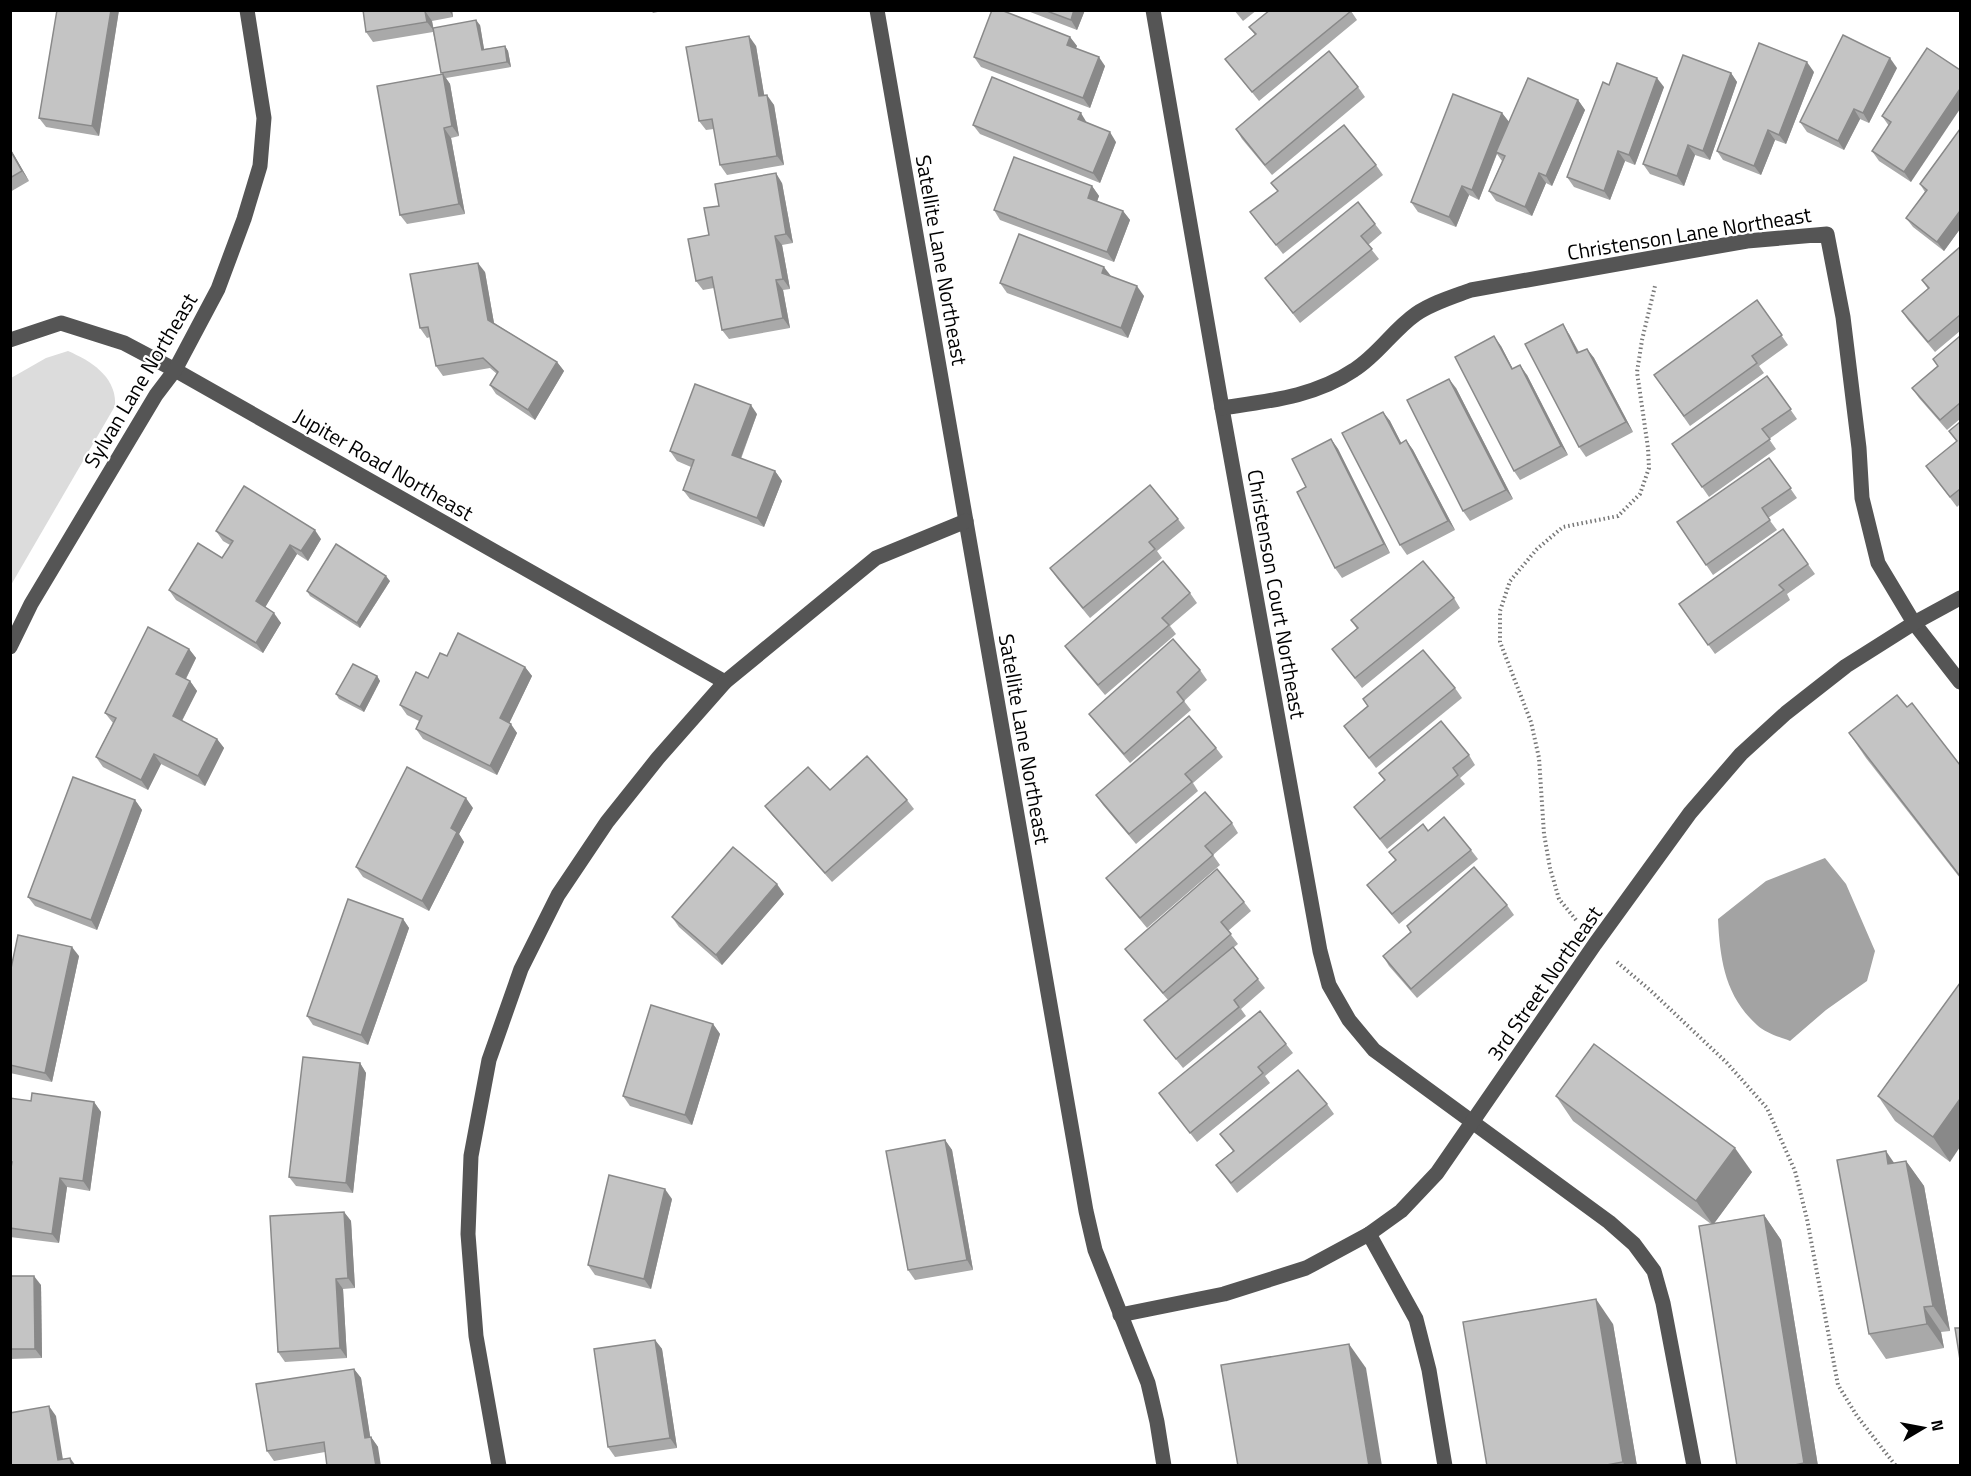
<svg xmlns="http://www.w3.org/2000/svg" width="1971" height="1476" viewBox="0 0 1971 1476" font-family="'Titillium Web',sans-serif">
	<rect width="100%" height="100%" fill="#fff"/>
	<path fill="#dcdcdc" d="M68,351C91,361 117,377 115,406L11,585V378L46,358Z"/>
	<path fill="#a3a3a3" d="M1825,858L1846,884L1875,951L1867,981L1826,1010L1790,1041C1780,1037 1765,1033 1757,1025C1725,996 1720,960 1718,919L1766,881Z"/>
	<g fill="none" stroke-linecap="round" stroke-linejoin="round">
		<g stroke="#777" stroke-width="4" stroke-dasharray="1.5 3" stroke-linecap="butt">
			<polyline points="1576,920 1559,899 1550,868 1544,834 1539,758 1531,722 1500,642 1500,611 1510,581 1537,549 1563,527 1618,516 1640,494 1649,468 1648,448 1637,372 1642,340 1655,286"/>
			<polyline points="1617,962 1651,991 1727,1063 1767,1108 1795,1171 1807,1219 1838,1385 1857,1416 1896,1466"/>
		</g>
		<g stroke="#555" stroke-width="15">
			<polyline points="877,10 1086,1211 1095,1250 1148,1383 1157,1422 1164,1466"/>
			<polyline points="1153,10 1222,408 1320,951 1329,985 1349,1020 1374,1050 1609,1222 1634,1244 1654,1271 1663,1303 1694,1466"/>
			<polyline points="10,340 61,323 124,343 175,370 725,682"/>
			<path d="M1222,408C1268,401 1314,397 1354,370C1378,355 1393,330 1416,314C1432,303 1452,297 1471,290L1747,241L1827,234L1843,317L1859,448L1862,498L1878,563L1914,623L1960,682"/>
			<polyline points="10,647 31,604 156,395 175,370 218,289 244,219 260,166 264,118 247,10"/>
			<polyline points="1369,1234 1416,1319 1429,1370 1445,1466"/>
			<polyline points="1120,1315 1224,1294 1306,1268 1369,1234 1401,1211 1437,1173 1595,944 1690,813 1741,754 1786,713 1846,666 1914,623 1960,598"/>
			<polyline points="499,1466 476,1336 468,1234 471,1156 489,1060 521,969 558,895 607,822 658,758 725,682 876,558 966,521"/>
		</g>
	</g>
	<g fill="#a9a9a9">
		<polygon points="57,10 119,10 99,136 46,127 39,118"/>
		<polygon points="363,10 452,10 453,17 432,21 433,28 480,25 484,49 505,46 508,51 511,67 446,78 450,84 459,136 451,138 465,214 407,224 400,215 442,74 433,32 373,42 366,32"/>
		<polygon points="651,10 667,10 653,13"/>
		<polygon points="1025,10 1085,10 1077,30"/>
		<polygon points="1234,10 1257,10 1243,21"/>
		<polygon points="1351,11 1357,20 1259,101 1225,59 1255,35 1249,27"/>
		<polygon points="1070,37 1077,46 1076,48 1105,66 1090,108 981,67 974,57"/>
		<polygon points="756,46 764,95 774,105 784,165 727,175 720,165 714,129 706,130 699,121"/>
		<polygon points="1927,48 1911,182 1879,161 1872,151 1889,126 1882,116"/>
		<polygon points="1897,68 1869,123 1860,119 1844,150 1807,132 1800,122"/>
		<polygon points="1814,72 1786,144 1775,140 1761,175 1723,160 1717,151"/>
		<polygon points="1731,73 1737,82 1710,160 1695,155 1684,186 1650,174 1643,164"/>
		<polygon points="1609,85 1664,87 1635,165 1625,161 1610,200 1574,187 1567,177"/>
		<polygon points="1358,87 1365,97 1272,175 1242,139 1236,129"/>
		<polygon points="1578,100 1585,110 1552,186 1546,183 1532,216 1496,201 1489,191 1502,161 1497,154 1479,200 1469,195 1456,227 1418,212 1411,202 1502,113 1509,122"/>
		<polygon points="973,125 1116,142 1100,183 980,134"/>
		<polygon points="1960,129 1960,229 1944,251 1913,227 1906,218 1925,192 1920,184"/>
		<polygon points="10,148 29,181 10,192"/>
		<polygon points="1376,165 1383,175 1283,254 1250,212"/>
		<polygon points="782,183 793,243 782,245 790,289 783,290 790,328 729,339 722,330 714,288 703,290 696,281 709,235 719,206"/>
		<polygon points="1092,186 1099,196 1097,201 1123,211 1130,220 1114,262 1000,220 994,210"/>
		<polygon points="1375,224 1382,233 1368,245 1379,259 1300,323 1265,278"/>
		<polygon points="1960,247 1960,331 1935,352 1908,320 1902,311 1928,289 1922,280"/>
		<polygon points="485,272 494,323 557,362 564,371 535,420 496,394 490,385 497,374 490,368 443,376 436,366 430,337 427,338 420,328"/>
		<polygon points="1111,276 1144,296 1128,338 1007,293 1000,283"/>
		<polygon points="1757,300 1788,345 1759,366 1764,373 1690,426 1654,375"/>
		<polygon points="1569,334 1579,352 1587,349 1594,358 1633,432 1586,457 1579,447"/>
		<polygon points="1960,336 1960,419 1947,430 1919,398 1912,388 1938,366 1933,359"/>
		<polygon points="1501,346 1513,369 1527,375 1568,455 1520,480 1514,471"/>
		<polygon points="1767,376 1797,419 1769,439 1776,449 1709,497 1672,444"/>
		<polygon points="1456,388 1513,499 1470,521 1463,511"/>
		<polygon points="1383,412 1390,421 1401,443 1406,440 1413,450 1455,530 1407,555 1400,545"/>
		<polygon points="757,414 741,459 775,471 782,481 764,527 690,499 683,490 691,467 677,461 670,451"/>
		<polygon points="1960,422 1960,504 1957,507 1926,466 1957,442 1949,431"/>
		<polygon points="1331,439 1338,449 1390,553 1342,578 1335,568 1306,487"/>
		<polygon points="1769,458 1797,498 1768,518 1777,530 1713,575 1677,522"/>
		<polygon points="1178,519 1185,528 1157,551 1162,558 1090,618 1057,578 1050,568"/>
		<polygon points="1783,529 1815,574 1787,594 1790,600 1715,654 1679,604"/>
		<polygon points="216,531 321,539 308,561 297,554 265,607 281,623 263,653 176,600 169,590 222,558 230,545 223,541"/>
		<polygon points="390,581 360,628 310,596 307,591"/>
		<polygon points="1190,593 1197,603 1170,626 1176,634 1105,695 1072,656 1065,646"/>
		<polygon points="1454,598 1460,608 1362,688 1332,649 1357,629 1351,620"/>
		<polygon points="189,649 196,658 186,679 190,681 197,691 182,721 217,739 224,748 205,786 161,764 148,790 103,767 96,757 113,723 105,713"/>
		<polygon points="447,656 525,667 532,676 509,723 517,733 497,775 423,739 416,729 419,721 407,715 400,705 428,678"/>
		<polygon points="1200,670 1207,680 1184,701 1191,710 1130,763 1096,723 1089,714"/>
		<polygon points="377,676 380,681 364,712 339,699 336,694"/>
		<polygon points="1455,688 1462,698 1376,768 1344,726"/>
		<polygon points="1907,707 1960,765 1960,878 1866,758 1849,733"/>
		<polygon points="1216,748 1223,757 1193,783 1198,791 1136,844 1103,805 1096,795"/>
		<polygon points="1469,755 1475,765 1460,778 1465,784 1387,849 1354,807 1385,781 1379,773"/>
		<polygon points="830,790 907,800 914,809 832,882 772,815 765,806"/>
		<polygon points="135,800 142,810 97,930 35,906 28,897"/>
		<polygon points="473,808 459,834 464,842 429,911 363,877 356,867"/>
		<polygon points="1232,823 1238,833 1213,855 1220,865 1147,928 1113,887 1106,878"/>
		<polygon points="1428,831 1471,850 1478,859 1399,924 1374,894 1367,885 1396,861 1389,852"/>
		<polygon points="784,894 722,965 679,927 672,917"/>
		<polygon points="1244,902 1251,911 1228,931 1238,944 1233,948 1265,988 1241,1009 1246,1016 1183,1068 1144,1020 1168,1000 1132,958 1125,949"/>
		<polygon points="1507,905 1514,915 1417,998 1389,966 1383,956"/>
		<polygon points="403,919 409,928 368,1045 313,1025 307,1016"/>
		<polygon points="79,956 52,1082 10,1073 10,973"/>
		<polygon points="1960,983 1950,1162 1895,1121 1878,1096"/>
		<polygon points="713,1024 720,1034 692,1125 630,1106 623,1096"/>
		<polygon points="1286,1044 1293,1053 1265,1076 1270,1083 1197,1142 1159,1093"/>
		<polygon points="360,1063 366,1073 353,1193 296,1186 289,1177"/>
		<polygon points="1556,1096 1752,1172 1714,1223 1764,1215 1781,1240 1818,1466 1737,1466 1711,1224 1573,1121"/>
		<polygon points="10,1098 31,1101 94,1102 101,1112 90,1191 67,1187 59,1243 10,1237"/>
		<polygon points="1327,1104 1334,1114 1237,1193 1216,1165 1233,1151 1220,1134"/>
		<polygon points="945,1140 952,1150 973,1270 915,1280 908,1270"/>
		<polygon points="1906,1161 1924,1186 1950,1331 1941,1332 1944,1348 1886,1359 1869,1334 1894,1163"/>
		<polygon points="672,1199 651,1289 595,1275 588,1265"/>
		<polygon points="344,1212 351,1221 355,1288 343,1289 347,1358 285,1362 278,1352"/>
		<polygon points="10,1276 41,1285 42,1358 10,1359"/>
		<polygon points="1613,1324 1637,1466 1487,1466"/>
		<polygon points="655,1340 662,1349 677,1448 615,1457 608,1447"/>
		<polygon points="354,1369 361,1378 370,1437 371,1437 378,1447 325,1452 274,1461 267,1451"/>
	</g>
	<g fill="#898989">
		<polygon points="111,10 119,10 99,136 92,126"/>
		<polygon points="449,10 452,10 453,17"/>
		<polygon points="1074,10 1085,10 1077,30 1071,20"/>
		<polygon points="425,11 432,21 434,31 427,22"/>
		<polygon points="476,20 480,25 485,55 482,50"/>
		<polygon points="749,36 756,46 766,106 759,96"/>
		<polygon points="1070,37 1077,46 1073,54 1067,45"/>
		<polygon points="505,46 508,51 511,67 507,62"/>
		<polygon points="1099,57 1105,66 1090,108 1083,98"/>
		<polygon points="1890,58 1897,68 1869,123 1863,113"/>
		<polygon points="1807,62 1814,72 1786,144 1779,135"/>
		<polygon points="1731,73 1737,82 1710,160 1703,151"/>
		<polygon points="443,74 450,84 459,136 452,126"/>
		<polygon points="1657,78 1664,87 1635,165 1629,155"/>
		<polygon points="1960,89 1960,109 1911,182 1904,172"/>
		<polygon points="767,95 774,105 784,165 777,156"/>
		<polygon points="1578,100 1585,110 1552,186 1546,176"/>
		<polygon points="1854,109 1860,119 1844,150 1838,141"/>
		<polygon points="1081,113 1087,123 1078,119"/>
		<polygon points="1502,113 1509,122 1479,200 1472,190"/>
		<polygon points="444,128 451,138 465,214 459,204"/>
		<polygon points="1768,130 1775,140 1761,175 1754,166"/>
		<polygon points="1110,132 1116,142 1100,183 1093,173"/>
		<polygon points="1688,145 1695,155 1684,186 1677,176"/>
		<polygon points="10,148 29,181 22,171 10,150"/>
		<polygon points="1618,151 1625,161 1610,200 1604,191"/>
		<polygon points="776,173 782,183 793,243 786,234"/>
		<polygon points="1539,173 1546,183 1532,216 1525,207"/>
		<polygon points="1092,186 1099,196 1095,207 1088,198"/>
		<polygon points="1462,186 1469,195 1456,227 1449,217"/>
		<polygon points="1123,211 1130,220 1114,262 1107,252"/>
		<polygon points="1960,211 1960,229 1944,251 1937,242"/>
		<polygon points="775,236 782,245 790,289 783,279"/>
		<polygon points="478,263 485,272 495,329 488,320"/>
		<polygon points="1104,267 1111,276 1102,273"/>
		<polygon points="776,280 783,290 790,328 783,318"/>
		<polygon points="1137,286 1144,296 1128,338 1121,328"/>
		<polygon points="1563,324 1569,334 1584,363 1577,353"/>
		<polygon points="1494,336 1501,346 1518,379 1512,369"/>
		<polygon points="1587,349 1594,358 1633,432 1626,422"/>
		<polygon points="557,362 564,371 535,420 528,410"/>
		<polygon points="1520,365 1527,375 1568,455 1561,446"/>
		<polygon points="1449,379 1456,388 1513,499 1506,490"/>
		<polygon points="751,405 757,414 738,465 732,455"/>
		<polygon points="1383,412 1390,421 1407,454 1400,444"/>
		<polygon points="1331,439 1338,449 1390,553 1384,544"/>
		<polygon points="1406,440 1413,450 1455,530 1448,521"/>
		<polygon points="775,471 782,481 764,527 757,518"/>
		<polygon points="315,530 321,539 308,561 301,551"/>
		<polygon points="290,545 297,554 263,611 256,601"/>
		<polygon points="386,576 390,581 360,628 357,623"/>
		<polygon points="274,613 281,623 263,653 256,643"/>
		<polygon points="189,649 196,658 183,684 176,674"/>
		<polygon points="525,667 532,676 507,728 500,718"/>
		<polygon points="377,676 380,681 364,712 360,707"/>
		<polygon points="190,681 197,691 179,726 173,716"/>
		<polygon points="511,724 517,733 497,775 490,766"/>
		<polygon points="217,739 224,748 205,786 198,776"/>
		<polygon points="154,754 161,764 148,790 141,780"/>
		<polygon points="466,798 473,808 459,834 464,842 429,911 422,901 451,828"/>
		<polygon points="135,800 142,810 97,930 91,920"/>
		<polygon points="777,884 784,894 722,965 716,955"/>
		<polygon points="403,919 409,928 368,1045 361,1035"/>
		<polygon points="72,947 79,956 52,1082 45,1073"/>
		<polygon points="713,1024 720,1034 692,1125 685,1115"/>
		<polygon points="360,1063 366,1073 353,1193 346,1183"/>
		<polygon points="1960,1099 1960,1147 1950,1162 1933,1137"/>
		<polygon points="94,1102 101,1112 90,1191 83,1181"/>
		<polygon points="945,1140 952,1150 973,1270 967,1260"/>
		<polygon points="1735,1148 1752,1172 1713,1225 1696,1201"/>
		<polygon points="1886,1151 1903,1176 1888,1164"/>
		<polygon points="1906,1161 1924,1186 1950,1331 1933,1306"/>
		<polygon points="60,1178 67,1187 59,1243 52,1234"/>
		<polygon points="665,1189 672,1199 651,1289 644,1279"/>
		<polygon points="344,1212 351,1221 355,1288 348,1278"/>
		<polygon points="1764,1215 1781,1240 1818,1466 1806,1466 1804,1463"/>
		<polygon points="34,1276 41,1285 42,1358 35,1349"/>
		<polygon points="336,1279 343,1289 347,1358 340,1348"/>
		<polygon points="1596,1299 1613,1324 1637,1466 1625,1466 1623,1462"/>
		<polygon points="1924,1307 1941,1332 1944,1348 1927,1324"/>
		<polygon points="655,1340 662,1349 677,1448 670,1438"/>
		<polygon points="1349,1344 1366,1368 1382,1466 1369,1466"/>
		<polygon points="354,1369 361,1378 372,1448 365,1438"/>
		<polygon points="49,1406 56,1416 64,1466 58,1460"/>
		<polygon points="371,1437 378,1447 381,1466 376,1466"/>
		<polygon points="70,1458 76,1466 72,1466"/>
	</g>
	<g fill="#c4c4c4" stroke="#898989" stroke-width="1.5">
		<polygon points="57,10 111,10 92,126 39,118"/>
		<polygon points="363,10 430,10 425,11 427,22 366,32"/>
		<polygon points="992,10 1001,10 1070,37 1067,45 1099,57 1083,98 974,57"/>
		<polygon points="1044,10 1074,10 1071,20"/>
		<polygon points="1270,10 1351,11 1252,92 1225,59 1256,34 1249,27"/>
		<polygon points="476,20 482,50 505,46 507,62 441,73 433,28"/>
		<polygon points="1843,35 1890,58 1863,113 1854,109 1838,141 1800,122"/>
		<polygon points="749,36 759,96 767,95 777,156 720,165 712,119 699,121 686,47"/>
		<polygon points="1759,43 1807,62 1779,135 1768,130 1754,166 1717,151"/>
		<polygon points="1927,48 1960,70 1960,89 1904,172 1872,151 1891,122 1882,116"/>
		<polygon points="1329,51 1358,87 1265,165 1236,129"/>
		<polygon points="1683,55 1731,73 1703,151 1688,145 1677,176 1643,164"/>
		<polygon points="1617,63 1657,78 1629,155 1618,151 1604,191 1567,177 1603,82 1609,85"/>
		<polygon points="443,74 452,126 444,128 459,204 400,215 377,86"/>
		<polygon points="992,77 1081,113 1078,119 1110,132 1093,173 973,125"/>
		<polygon points="1528,78 1578,100 1546,176 1539,173 1525,207 1489,191 1505,156 1496,152"/>
		<polygon points="1453,94 1502,113 1472,190 1462,186 1449,217 1411,202"/>
		<polygon points="1344,125 1376,165 1276,245 1250,212 1278,191 1271,183"/>
		<polygon points="1960,129 1960,211 1937,242 1906,218 1927,190 1920,184"/>
		<polygon points="10,150 22,171 10,178"/>
		<polygon points="1014,157 1092,186 1088,198 1123,211 1107,252 994,210"/>
		<polygon points="776,173 786,234 775,236 783,279 776,280 783,318 722,330 712,277 696,281 688,239 709,235 704,208 719,206 715,184"/>
		<polygon points="1358,202 1375,224 1361,236 1372,249 1293,313 1265,278"/>
		<polygon points="1019,234 1104,267 1102,273 1137,286 1121,328 1000,283"/>
		<polygon points="1960,247 1960,315 1928,342 1902,311 1929,288 1922,280"/>
		<polygon points="478,263 488,320 557,362 528,410 490,385 498,372 483,358 436,366 428,327 420,328 410,274"/>
		<polygon points="1757,300 1782,335 1752,356 1757,363 1684,416 1654,375"/>
		<polygon points="1563,324 1577,353 1587,349 1626,422 1579,447 1525,344"/>
		<polygon points="1494,336 1512,369 1520,365 1561,446 1514,471 1455,357"/>
		<polygon points="1960,336 1960,403 1940,420 1912,388 1938,366 1933,359"/>
		<polygon points="1767,376 1791,409 1762,429 1770,439 1702,487 1672,444"/>
		<polygon points="1449,379 1506,490 1463,511 1407,400"/>
		<polygon points="695,384 751,405 732,455 775,471 757,518 683,490 694,460 670,451"/>
		<polygon points="1383,412 1400,444 1406,440 1448,521 1400,545 1342,433"/>
		<polygon points="1960,422 1960,489 1950,497 1926,466 1957,441 1949,431"/>
		<polygon points="1331,439 1384,544 1335,568 1297,492 1306,487 1292,459"/>
		<polygon points="1769,458 1791,488 1762,508 1770,520 1706,565 1677,522"/>
		<polygon points="1150,485 1178,519 1149,542 1155,549 1083,608 1050,568"/>
		<polygon points="244,486 315,530 301,551 290,545 256,601 274,613 256,643 169,590 198,543 222,558 233,541 216,531"/>
		<polygon points="1783,529 1808,564 1779,585 1784,590 1708,645 1679,604"/>
		<polygon points="336,544 386,576 357,623 307,591"/>
		<polygon points="1163,561 1190,593 1162,618 1169,625 1098,685 1065,646"/>
		<polygon points="1423,561 1454,598 1355,678 1332,649 1358,628 1351,620"/>
		<polygon points="148,627 189,649 176,674 190,681 173,716 217,739 198,776 154,754 141,780 96,757 116,718 105,713"/>
		<polygon points="458,633 525,667 500,718 511,724 490,766 416,729 422,716 400,705 416,672 428,678 440,653 447,656"/>
		<polygon points="1173,639 1200,670 1177,692 1184,701 1124,754 1089,714"/>
		<polygon points="1423,650 1455,688 1369,758 1344,726 1368,706 1363,699"/>
		<polygon points="353,664 377,676 360,707 336,694"/>
		<polygon points="1897,695 1907,707 1912,703 1960,765 1960,876 1849,733"/>
		<polygon points="1189,716 1216,748 1185,774 1192,782 1129,834 1096,795"/>
		<polygon points="1441,721 1469,755 1453,768 1458,775 1380,839 1354,807 1385,780 1379,773"/>
		<polygon points="867,756 907,800 825,873 765,806 808,767 830,790"/>
		<polygon points="407,767 466,798 451,828 457,832 422,901 356,867"/>
		<polygon points="73,777 135,800 91,920 28,897"/>
		<polygon points="1205,792 1232,823 1205,846 1213,855 1140,918 1106,878"/>
		<polygon points="1444,817 1471,850 1392,914 1367,885 1396,860 1389,852 1423,824 1428,831"/>
		<polygon points="733,847 777,884 716,955 672,917"/>
		<polygon points="1474,867 1507,905 1411,989 1383,956 1411,932 1407,926"/>
		<polygon points="1217,869 1244,902 1221,922 1231,934 1163,993 1125,949"/>
		<polygon points="348,899 403,919 361,1035 307,1016"/>
		<polygon points="18,935 72,947 45,1073 10,1065 10,973"/>
		<polygon points="1233,947 1258,979 1234,1000 1239,1007 1176,1059 1144,1020"/>
		<polygon points="1960,983 1960,1099 1933,1137 1878,1096"/>
		<polygon points="651,1005 713,1024 685,1115 623,1096"/>
		<polygon points="1260,1011 1286,1044 1258,1067 1263,1073 1190,1133 1159,1093"/>
		<polygon points="1594,1044 1735,1148 1696,1201 1556,1096"/>
		<polygon points="303,1057 360,1063 346,1183 289,1177"/>
		<polygon points="1298,1070 1327,1104 1231,1183 1216,1165 1234,1151 1220,1134"/>
		<polygon points="32,1093 94,1102 83,1181 60,1178 52,1234 10,1228 10,1173 12,1162 10,1162 10,1098 31,1101"/>
		<polygon points="945,1140 967,1260 908,1270 886,1151"/>
		<polygon points="1886,1151 1888,1164 1906,1161 1933,1306 1924,1307 1927,1324 1869,1334 1837,1160"/>
		<polygon points="609,1175 665,1189 644,1279 588,1265"/>
		<polygon points="344,1212 348,1278 336,1279 340,1348 278,1352 270,1216"/>
		<polygon points="1764,1215 1804,1463 1790,1466 1737,1466 1699,1226"/>
		<polygon points="10,1276 34,1276 35,1349 10,1349"/>
		<polygon points="1596,1299 1623,1462 1601,1466 1487,1466 1463,1322"/>
		<polygon points="1955,1328 1960,1328 1960,1360"/>
		<polygon points="655,1340 670,1438 608,1447 594,1349"/>
		<polygon points="1349,1344 1369,1466 1238,1466 1221,1365"/>
		<polygon points="354,1369 365,1438 371,1437 376,1466 327,1466 324,1442 267,1451 256,1384"/>
		<polygon points="49,1406 58,1460 70,1458 72,1466 10,1466 10,1413"/>
	</g>
	<g text-anchor="middle" dominant-baseline="central" stroke-width="4.5" stroke-linejoin="round" paint-order="stroke">
		<g font-size="21" fill="#000" stroke="#fff">
			<text transform="translate(1689 233) rotate(-9)">Christenson Lane Northeast</text>
			<text transform="translate(942 260) rotate(80)">Satellite Lane Northeast</text>
			<text transform="translate(140 380) rotate(-59)">Sylvan Lane Northeast</text>
			<text transform="translate(384 464) rotate(30)">Jupiter Road Northeast</text>
			<text transform="translate(1277 594) rotate(80)">Christenson Court Northeast</text>
			<text transform="translate(1025 739) rotate(80)">Satellite Lane Northeast</text>
			<text transform="translate(1544 983) rotate(-55)">3rd Street Northeast</text>
		</g>
	</g>
	<rect width="1971" height="1476" fill="none" stroke="#000000" stroke-width="24"/>
	<g transform="translate(1923 1428) rotate(80)" stroke="#ffffff" stroke-width="4.5" paint-order="stroke">
	<path d="M0-4.5L10 22L0 15L-10 22Z" fill="#000000"/>
	<text y="-9" font-size="16" font-weight="bold" text-anchor="middle" fill="#000000">N</text>
	</g>
</svg>
